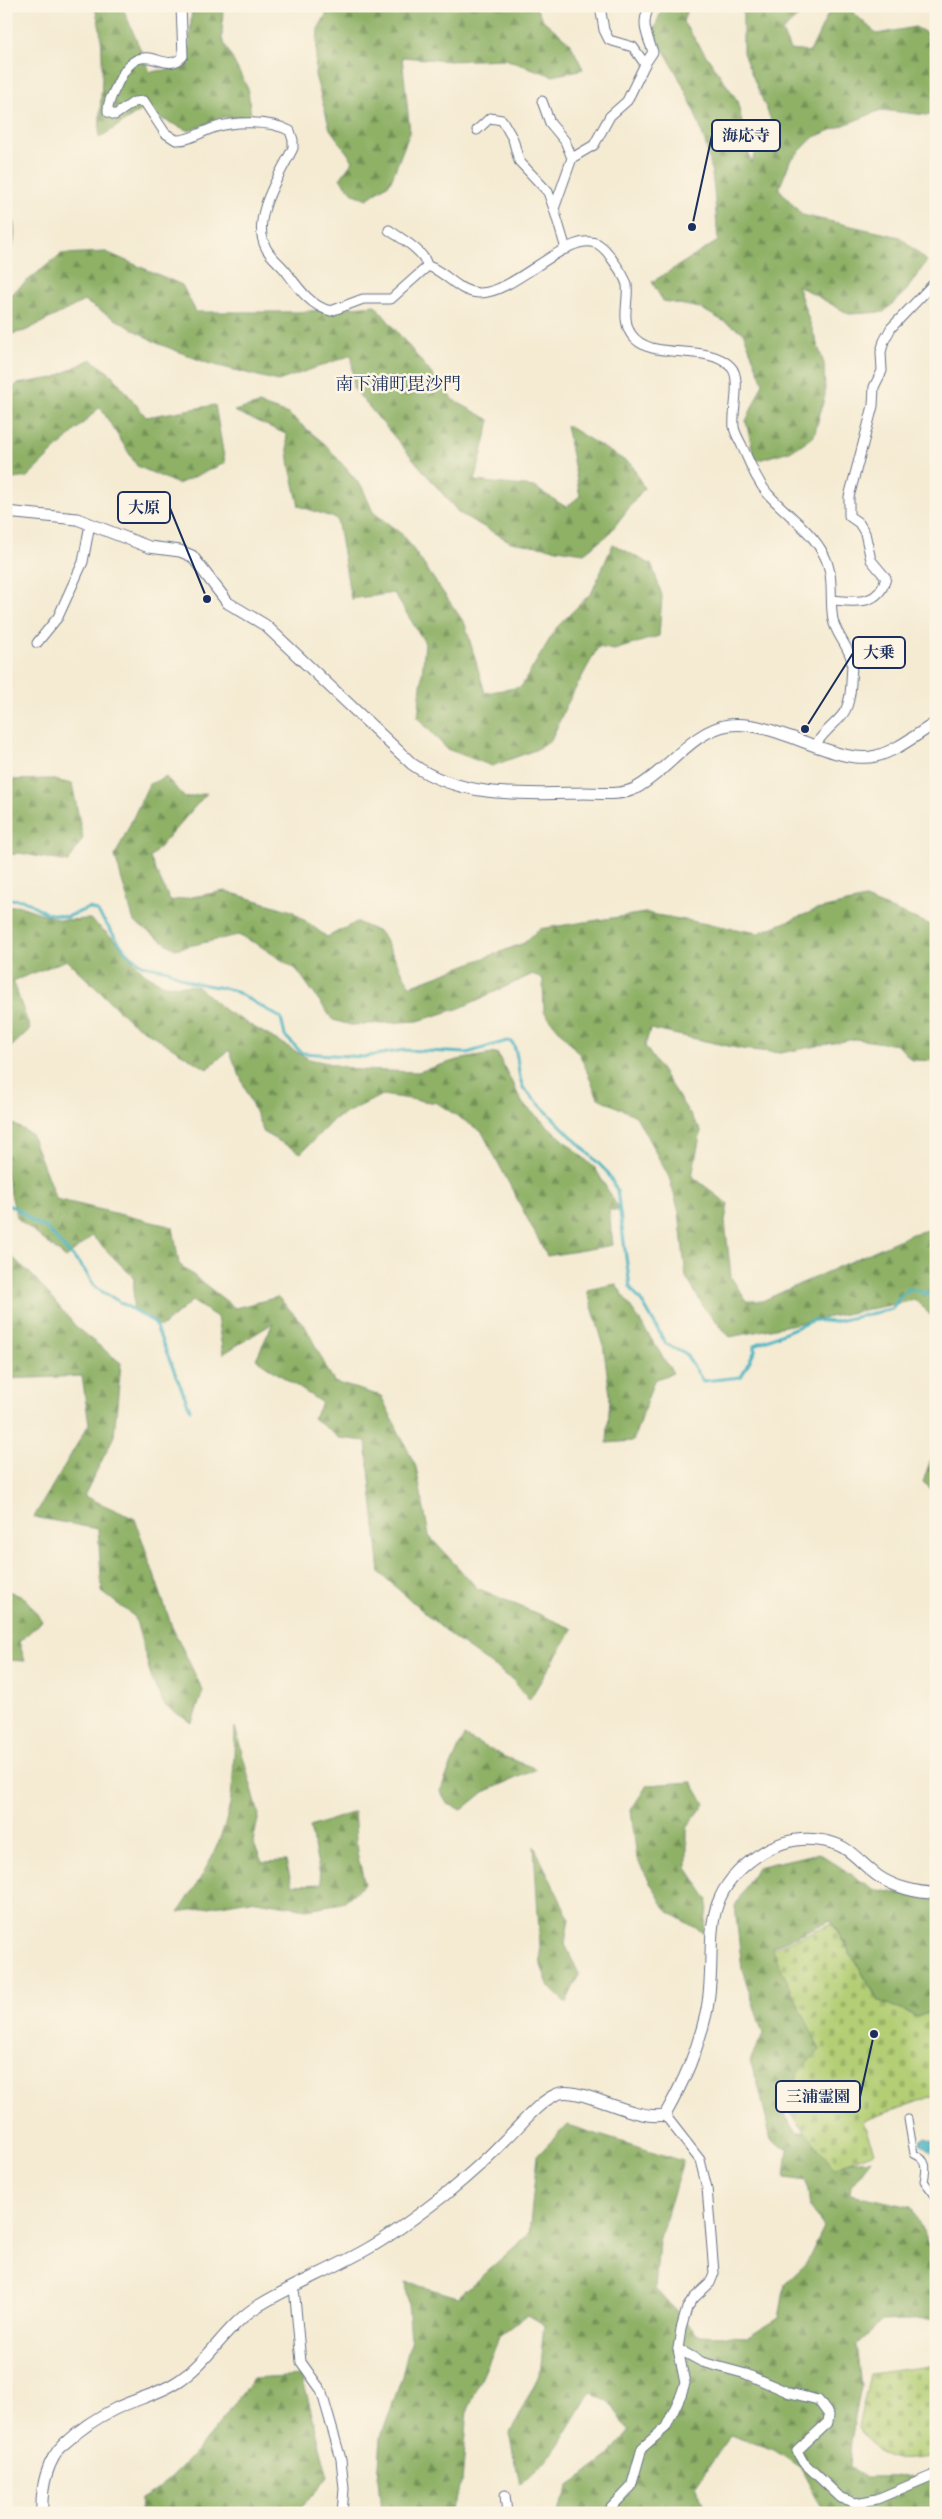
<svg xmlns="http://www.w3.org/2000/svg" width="942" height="2519" viewBox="0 0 942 2519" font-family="'IM FELL French Canon','Noto Serif JP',serif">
	<defs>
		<pattern id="forest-firs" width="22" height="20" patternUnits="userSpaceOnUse" patternTransform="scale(1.25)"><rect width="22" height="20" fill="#8eb166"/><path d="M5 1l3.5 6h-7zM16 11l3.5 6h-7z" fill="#739057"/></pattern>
		<pattern id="cemetery-stones" width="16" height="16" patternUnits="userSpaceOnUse" patternTransform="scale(1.25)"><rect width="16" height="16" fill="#b3ce74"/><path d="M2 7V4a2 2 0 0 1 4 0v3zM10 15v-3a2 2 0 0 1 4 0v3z" fill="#99b167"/></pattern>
		<pattern id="water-ripples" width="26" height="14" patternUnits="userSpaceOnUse" patternTransform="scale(1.25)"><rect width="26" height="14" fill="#47b4c3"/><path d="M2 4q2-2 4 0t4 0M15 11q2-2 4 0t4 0" fill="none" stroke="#3a93a2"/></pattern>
	</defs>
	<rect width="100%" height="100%" fill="#fcf5e5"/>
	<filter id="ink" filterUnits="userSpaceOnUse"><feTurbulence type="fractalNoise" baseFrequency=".02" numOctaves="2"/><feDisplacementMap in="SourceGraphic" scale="10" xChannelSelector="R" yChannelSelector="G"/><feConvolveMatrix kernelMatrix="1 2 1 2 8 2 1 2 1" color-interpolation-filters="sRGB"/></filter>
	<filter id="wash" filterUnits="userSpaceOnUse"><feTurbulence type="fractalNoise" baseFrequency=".0096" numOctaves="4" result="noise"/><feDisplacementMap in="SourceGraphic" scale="20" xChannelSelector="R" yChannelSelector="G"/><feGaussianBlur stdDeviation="1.12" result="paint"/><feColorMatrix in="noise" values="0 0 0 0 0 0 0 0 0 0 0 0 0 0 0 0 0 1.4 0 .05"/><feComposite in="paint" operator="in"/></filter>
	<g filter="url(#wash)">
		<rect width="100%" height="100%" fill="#f5ebd3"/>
		<g fill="url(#forest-firs)" stroke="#547062">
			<path d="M94,6H122L150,72L188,67L192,6H223L222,39L248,89L251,118L223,117L189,131L142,110L99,138C100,99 108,43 94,6Z"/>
			<polygon points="331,6 535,6 543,20 570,43 583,69 553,76 505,59 449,61 402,57 410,132 390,183 367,199 354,194 340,179 353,161 330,129 315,75 318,29"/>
			<path d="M663,6H688L683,22L737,100L751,163L771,120L743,53V6H800V15L782,31L790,50L810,52L828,14L847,7L877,34L915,27L936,38V116L881,110L814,137L790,161L779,189L802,215L900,237L927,261L906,291L884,312L849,314L797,285L824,364L825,395L814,436L793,450L755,461L746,421L763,383L743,332L700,308L663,301L652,282L718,241C716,217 715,191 711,168C702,120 679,73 653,33Z"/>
			<path d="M6,208C19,225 16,244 6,261Z"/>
			<polygon points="106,252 182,285 196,312 298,312 375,305 453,400 490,420 475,481 534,487 566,507 580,496 566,425 632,465 644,488 608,535 584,553 511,542 459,513 353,388 352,355 278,381 207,363 157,343 84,301 25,331 6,335 6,298 61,254"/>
			<polygon points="91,359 113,376 146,417 215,405 225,463 178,484 137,466 100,407 27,477 6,480 6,396 17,384 54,378"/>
			<polygon points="259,404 288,414 325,444 362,487 373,512 404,536 465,624 485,693 521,687 557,627 592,592 613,544 652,565 662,596 659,636 614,650 598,647 565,708 551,741 535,750 492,766 447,749 418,718 425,643 394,593 351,599 337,519 299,506 290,467 286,434 234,411"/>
			<polygon points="166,777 185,798 207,793 150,858 170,901 225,891 292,911 327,937 357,922 381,933 410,986 524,943 539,929 645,913 758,933 816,910 865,899 934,926 936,1061 911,1060 898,1045 855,1039 780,1053 742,1049 650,1029 645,1046 701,1131 692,1176 728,1204 725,1221 731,1277 746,1301 762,1301 912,1234 936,1228 936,1321 915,1300 730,1337 705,1309 686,1277 679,1212 669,1177 636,1116 598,1098 580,1055 544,1012 543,980 533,974 460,1008 418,1021 351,1025 333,1020 297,970 257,944 238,935 175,949 134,922 115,856 149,784"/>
			<polygon points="50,779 72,784 83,838 68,862 19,853 6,856 8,780"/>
			<polygon points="17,905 61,920 90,919 114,939 144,973 164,985 197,986 226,1011 309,1059 359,1070 418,1072 457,1060 497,1053 523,1104 595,1168 620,1211 609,1210 613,1245 547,1256 482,1132 437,1103 382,1095 334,1119 301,1153 264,1133 229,1050 207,1069 131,1022 67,960 13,981 30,1029 10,1048 6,1048 6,908"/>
			<polygon points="6,1120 31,1134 56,1199 173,1227 179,1264 235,1308 278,1297 305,1326 334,1382 381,1396 416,1467 429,1536 477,1588 573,1629 529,1700 513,1680 451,1636 380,1573 366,1441 339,1438 313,1418 322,1403 256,1359 273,1323 223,1354 217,1317 192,1301 161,1327 133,1309 134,1278 92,1236 66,1258 17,1218 6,1174"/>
			<polygon points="11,1256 33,1276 78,1329 121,1363 114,1436 84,1496 135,1519 172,1627 203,1691 192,1723 165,1706 152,1680 135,1617 102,1592 98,1529 34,1517 89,1424 82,1376 6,1379 6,1257"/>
			<polygon points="616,1284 673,1373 654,1380 633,1441 607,1443 610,1395 603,1343 587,1290"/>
			<polygon points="936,1444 936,1518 933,1517 935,1492 923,1482"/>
			<polygon points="6,1590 25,1598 42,1621 19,1642 25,1661 6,1660"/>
			<path d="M235,1727L259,1815L253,1842L262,1862L286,1861L292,1885L322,1884L310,1827L354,1812L357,1853L365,1884L342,1903L307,1909L250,1900L179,1912C202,1878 222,1844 230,1804C234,1779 234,1752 235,1727Z"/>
			<polygon points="464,1736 505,1757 537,1769 484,1792 462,1810 448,1804 440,1791"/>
			<polygon points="692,1782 705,1804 687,1827 687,1868 708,1899 704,1933 666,1910 637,1859 631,1810 647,1785"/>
			<polygon points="534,1846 569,1918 565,1944 579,1974 566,2003 549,1987 541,1965"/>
			<polygon points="819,1853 873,1889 936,1900 936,2010 917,2017 878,2000 831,1920 772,1947 821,2049 804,2068 779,2106 797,2133 822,2133 839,2163 871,2160 851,2186 850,2194 911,2207 936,2258 936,2319 882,2321 856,2345 861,2386 851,2440 849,2469 866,2477 936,2476 936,2513 825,2513 801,2468 774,2450 731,2435 696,2485 707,2513 689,2513 677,2506 655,2513 558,2513 569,2486 608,2457 629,2432 613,2406 591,2391 554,2453 520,2485 510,2433 539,2375 544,2325 527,2315 501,2334 468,2409 462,2483 448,2513 381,2513 378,2479 381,2437 401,2380 411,2338 406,2282 458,2297 529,2234 537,2156 567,2125 683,2161 659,2241 655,2289 698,2335 748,2337 779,2318 785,2284 806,2264 824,2227 810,2208 807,2181 785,2178 788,2149 771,2140 758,2084 750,2061 763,2034 742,1969 735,1906 757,1867"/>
			<path d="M302,2376L328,2477L297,2513H140L141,2499C178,2481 227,2414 253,2379Z"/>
		</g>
		<g fill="url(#cemetery-stones)" stroke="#677e69">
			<polygon points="832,1923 878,2000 917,2017 936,2010 936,2095 863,2121 874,2152 834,2168 783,2104 797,2073 820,2050 772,1949"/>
			<path d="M936,2365V2456C893,2462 884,2464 858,2427L870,2374Z"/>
		</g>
		<polygon fill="url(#water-ripples)" stroke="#317290" points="927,2137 933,2141 936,2140 935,2157 920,2143 921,2139"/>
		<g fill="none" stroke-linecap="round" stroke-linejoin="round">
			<g stroke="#47b4c3" stroke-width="3">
				<path d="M6,899L24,900L46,913L67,917L89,908L97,911L126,952L143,965L168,970L190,982L233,990L281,1018L285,1036L302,1053L364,1057L404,1050L467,1053L507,1041L512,1042C521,1057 515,1072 524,1089L607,1172L617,1190L630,1287L644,1305L666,1344L685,1353L703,1381L741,1377L755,1351V1345L814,1320L833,1322L892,1309L900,1297L909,1289C919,1291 930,1293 936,1302"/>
				<path d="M6,1205C24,1208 30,1225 45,1227L83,1268L96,1288L154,1322L190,1409"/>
			</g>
		</g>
	</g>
	<g filter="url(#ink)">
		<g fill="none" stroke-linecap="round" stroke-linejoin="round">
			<g stroke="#677187" stroke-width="9">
				<path id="pedestrian" d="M908,2119L914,2154C928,2160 927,2168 924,2181L936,2197"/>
			</g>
			<g stroke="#677187" stroke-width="11">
				<g id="minor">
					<path d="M181,6L183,56C163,79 141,29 116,87C112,95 107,104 108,112L115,115L134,102L144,101L165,133L176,140C189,141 201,132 213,128C233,121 271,120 290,131L293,140V148C280,175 250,218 266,248C271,258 282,265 288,274C299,289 312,307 331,311L363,299H391L428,266C448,273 457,292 479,293C515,294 569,229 598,244C604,248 609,254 612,259C617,266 625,276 627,285C629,301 621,318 631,334C650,363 706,341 731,367C742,378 732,411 734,427C735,434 740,441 742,446C750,463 756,480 768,494C786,514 812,531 824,555C835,576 829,598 833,620C836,634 847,645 851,658C853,665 851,675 851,683C849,723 835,716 816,744"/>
					<path d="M645,64L653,52C647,35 640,23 650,6"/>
					<polyline points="542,101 550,123 565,141 572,158"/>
					<polyline points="477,130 490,118 502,120 513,139 519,161 548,192 554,209"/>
					<path d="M389,230C400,238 425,251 427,266"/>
					<polyline points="566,249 554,209 572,158 594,145 610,116 627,101 645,64 633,47 609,40 604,30 600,6"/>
					<path d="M833,600C856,602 879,606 886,578L871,560L865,533L859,523L849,516V497L873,406L874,387L882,371L881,352L884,341L891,328L936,281"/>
					<polyline points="37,643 58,617 83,562 90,524"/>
					<polyline points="294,2287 301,2362 321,2390 341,2459 344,2489 342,2513"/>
					<polyline points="678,2349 702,2362 746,2374 790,2393 818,2400 829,2415 828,2422 797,2451 803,2462 841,2498 856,2503 877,2499 936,2474"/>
					<polyline points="505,2495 507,2513"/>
					<polyline points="606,2513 631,2487 642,2448 666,2427 681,2395 685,2383 678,2349 681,2329 687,2308 694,2298 710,2283 714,2273 707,2188 700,2160 665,2115"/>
				</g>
			</g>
			<g stroke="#677187" stroke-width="13">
				<g id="tertiary">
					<path d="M6,512L77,519L149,547L180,551L192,556L228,603L265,625L412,764C461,799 526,794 584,793C600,793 621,796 636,788C669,770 691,731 729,725C774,719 836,766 876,756C897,751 918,733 936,723"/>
					<path d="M42,2513C41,2489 46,2460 65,2443C80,2429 96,2418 115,2409C135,2399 157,2395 177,2382C209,2362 226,2325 258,2306C294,2284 333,2269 369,2248C396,2233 422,2212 447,2193C468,2176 488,2158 506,2139C522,2124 537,2103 557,2094C581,2085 632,2121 665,2115C684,2081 697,2052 706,2014C720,1950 692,1901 757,1856C776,1843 795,1837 818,1840C849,1843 856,1860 878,1876C894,1887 917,1893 936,1893"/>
				</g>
			</g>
			<use href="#pedestrian" stroke="#fff" stroke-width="7"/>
			<use href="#minor" stroke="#fff" stroke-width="9"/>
			<use href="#tertiary" stroke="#fff" stroke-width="11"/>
		</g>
	</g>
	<g text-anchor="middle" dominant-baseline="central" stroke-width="5" stroke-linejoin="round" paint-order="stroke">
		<g font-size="18" fill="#1b2f5e" stroke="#fcf5e5">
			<text x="398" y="384">南下浦町毘沙門</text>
		</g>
	</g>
	<path fill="none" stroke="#1b2f5e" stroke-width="2" d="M692 227L712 135M207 599L170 508M805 729L853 653M874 2034L860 2097"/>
	<g fill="#1b2f5e" stroke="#fcf5e5" stroke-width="2">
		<circle cx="692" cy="227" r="5"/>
		<circle cx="207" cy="599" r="5"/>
		<circle cx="805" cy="729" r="5"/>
		<circle cx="874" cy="2034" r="5"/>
	</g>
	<g fill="#fcf5e5" stroke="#1b2f5e" stroke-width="2">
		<rect x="712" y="120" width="68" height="31" rx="5"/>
		<rect x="118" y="492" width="52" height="31" rx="5"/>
		<rect x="853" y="637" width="52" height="31" rx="5"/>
		<rect x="776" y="2081" width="84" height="31" rx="5"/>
	</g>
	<g font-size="16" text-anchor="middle" font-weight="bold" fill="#1b2f5e">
		<text x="746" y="141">海応寺</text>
		<text x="144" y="513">大原</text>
		<text x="879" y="658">大乗</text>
		<text x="818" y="2102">三浦霊園</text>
	</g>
	<rect width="942" height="2519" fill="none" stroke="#fcf5e5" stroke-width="25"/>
</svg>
